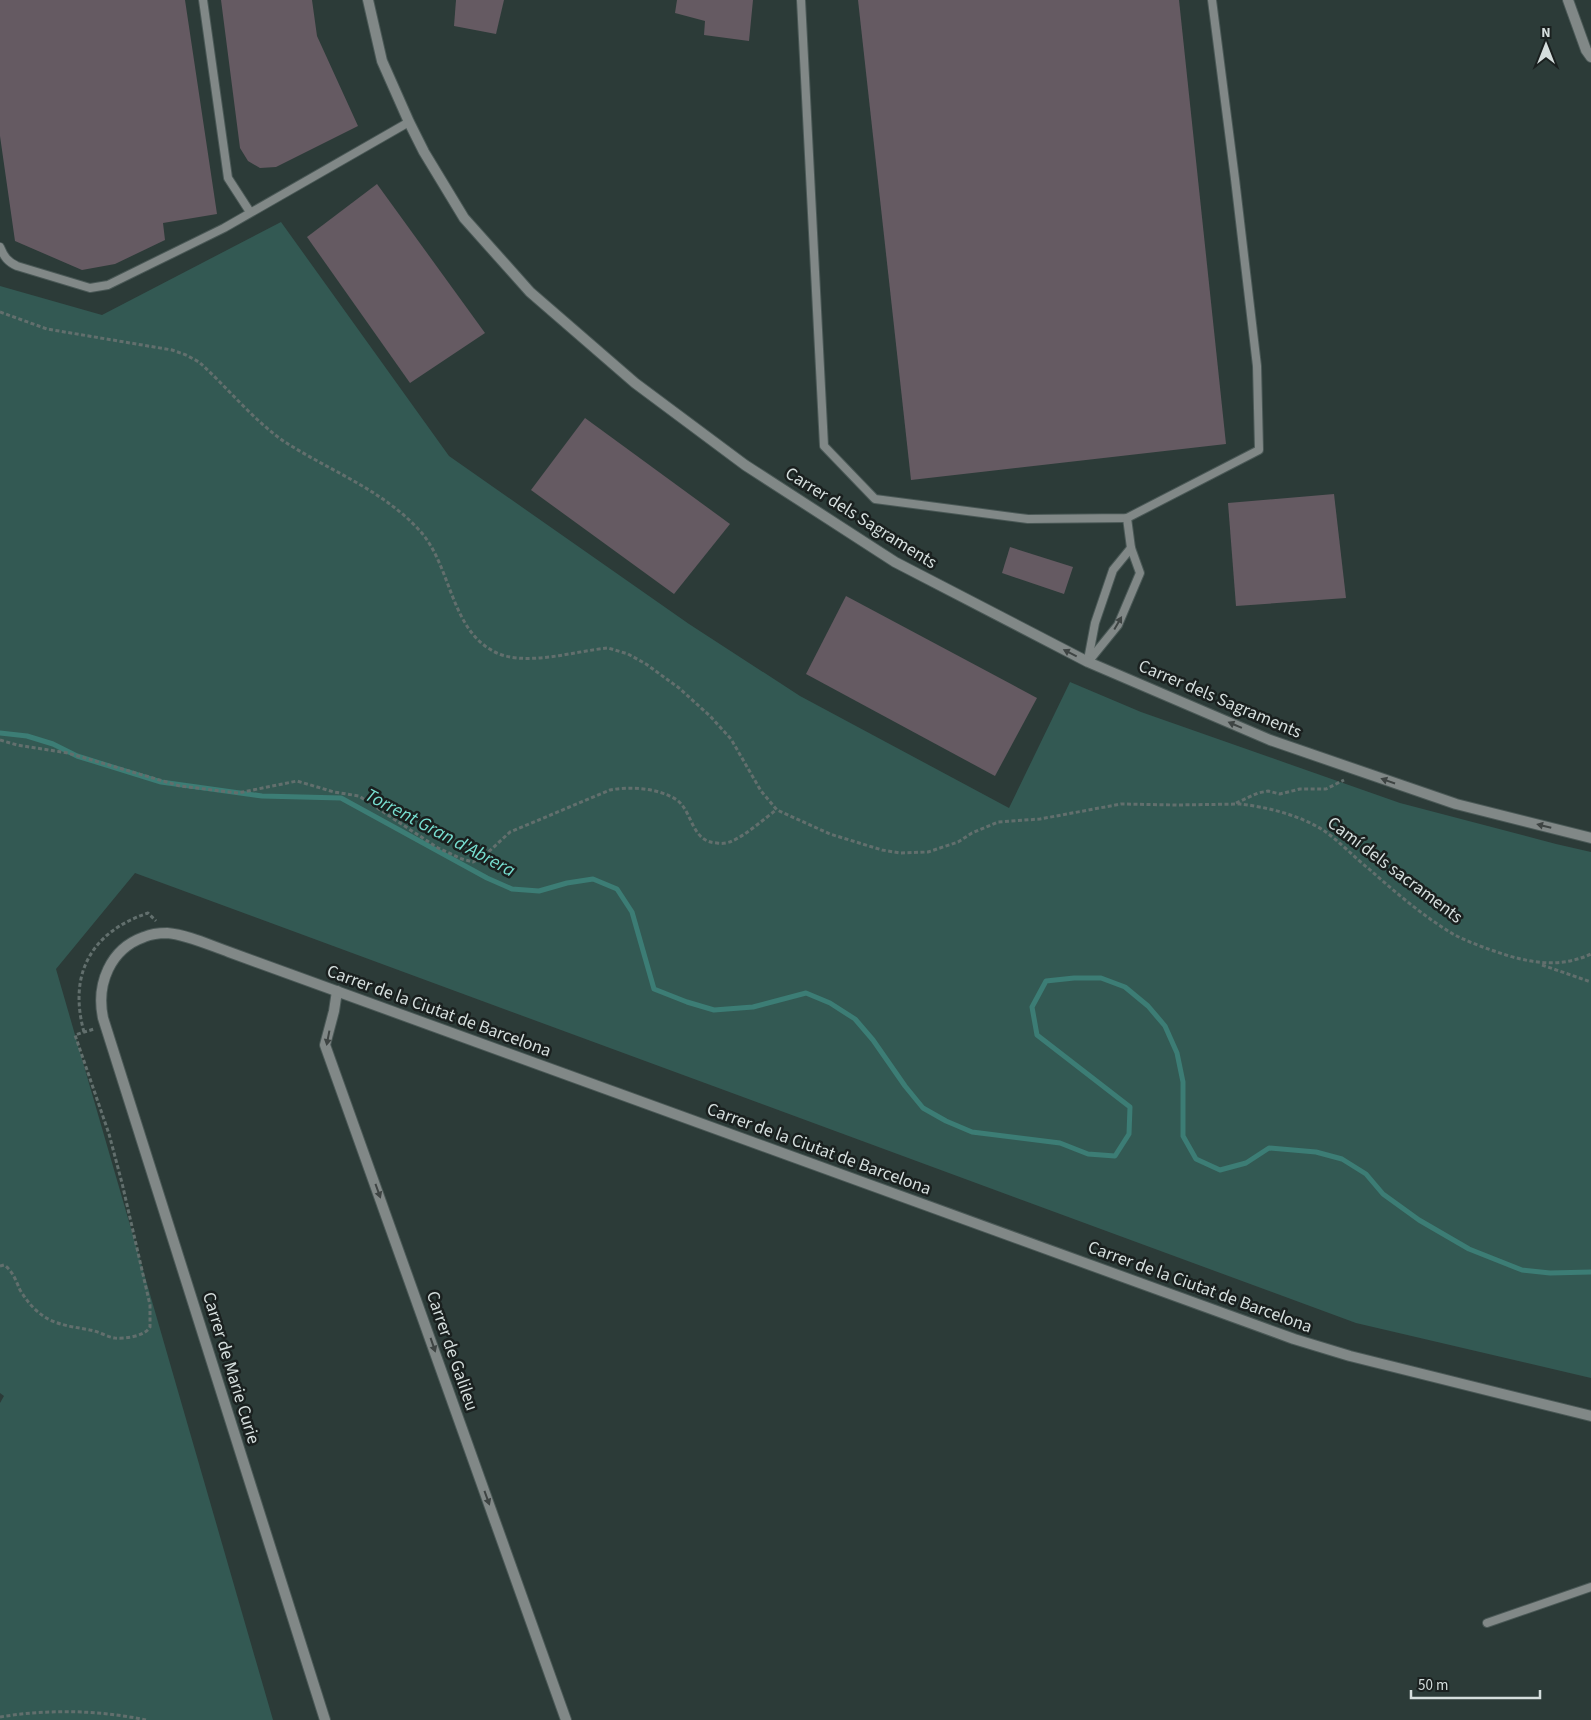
<svg xmlns="http://www.w3.org/2000/svg" width="1591" height="1720" viewBox="0 0 1591 1720" font-family="'Source Sans 3',sans-serif">
	<rect width="100%" height="100%" fill="#2c3b38"/>
	<polygon fill="#335953" points="281,222 449,456 689,624 800,696 1009,808 1070,682 1141,712 1400,803 1556,844 1591,852 1591,1378 1356,1323 135,873 56,969 273,1720 0,1720 0,1403 4,1396 0,1393 0,286 102,315"/>
	<g fill="none" stroke-linecap="round" stroke-linejoin="round">
		<polyline stroke="#3c7d75" stroke-width="5" points="0,733 27,736 53,744 77,756 161,782 262,796 341,798 487,878 512,889 539,891 567,883 593,879 617,889 632,912 654,989 687,1002 714,1010 753,1007 806,993 830,1003 855,1019 873,1040 905,1086 923,1108 946,1121 972,1132 1060,1143 1088,1154 1115,1156 1129,1134 1130,1107 1037,1035 1032,1007 1046,981 1074,978 1101,978 1125,987 1148,1006 1165,1026 1177,1053 1183,1082 1183,1136 1196,1159 1220,1170 1246,1163 1269,1148 1316,1152 1342,1159 1366,1174 1383,1194 1419,1220 1469,1249 1522,1270 1550,1273 1591,1272"/>
	</g>
	<g fill="#655a62">
		<polygon points="0,0 185,0 217,214 163,223 165,240 115,264 82,270 15,241 0,136"/>
		<polygon points="221,0 312,0 317,36 358,126 276,167 260,168 248,161 240,148"/>
		<polygon points="456,0 504,0 496,34 454,26"/>
		<polygon points="677,0 753,0 749,41 704,35 705,21 675,13"/>
		<polygon points="858,0 1179,0 1226,444 911,480"/>
		<polygon points="377,184 485,333 410,383 307,237"/>
		<polygon points="585,418 730,524 674,594 531,490"/>
		<polygon points="1334,494 1346,598 1236,606 1228,503"/>
		<polygon points="1010,547 1073,567 1064,594 1002,573"/>
		<polygon points="846,596 1037,698 995,776 806,674"/>
	</g>
	<g fill="none" stroke-linecap="round" stroke-linejoin="round">
		<g stroke="#4a5856" stroke-width="10">
			<g id="service">
				<polyline points="203,0 228,178 250,212"/>
				<polyline points="801,0 824,446 875,499 1028,519 1127,518 1259,450 1257,366 1235,179 1212,0"/>
				<path d="M0,247C4,257 8,262 17,266L90,288L108,285L224,228L409,122"/>
				<polyline points="1088,660 1095,623 1113,570 1131,548"/>
				<polyline points="1088,662 1118,625 1140,573 1131,548 1127,518"/>
				<polyline points="1487,1623 1591,1587"/>
			</g>
		</g>
		<g stroke="#4a5856" stroke-width="12">
			<g id="minor">
				<polyline points="368,0 382,61 409,122 424,152 464,218 530,292 635,383 745,465 895,562 1088,662 1270,740 1456,804 1591,838"/>
				<polyline points="1568,0 1586,50 1591,57"/>
				<polyline points="337,991 334,1011 325,1045 566,1720"/>
				<path d="M325,1720L103,1018C96,984 110,949 144,937C151,934 159,933 167,933C188,935 209,945 229,952L1294,1339L1350,1356L1591,1416"/>
			</g>
		</g>
		<g stroke="#626f6d" stroke-width="3" stroke-dasharray="4 2.5" stroke-linecap="butt">
			<path d="M0,312L47,329L172,350L186,355L199,362C227,387 255,422 285,442C330,471 383,490 420,531C451,565 450,628 493,651C523,668 574,651 608,648L628,654L646,664L679,688L710,716L731,739L761,791L777,810L830,834L882,850L900,853L928,852L958,842L972,833L998,822L1040,819L1121,804L1177,805L1240,804C1267,807 1299,815 1323,830C1339,841 1354,857 1369,869C1395,892 1423,916 1453,934C1470,943 1488,949 1506,955C1535,964 1563,967 1591,954"/>
			<path d="M0,740L17,745L68,753L180,786L238,793L297,781L334,792L359,796L438,848L462,859L473,862L483,857L510,832L610,790C631,786 658,788 677,800C693,812 691,842 717,843C722,844 728,843 732,841C746,835 764,819 776,810"/>
			<polyline points="1236,803 1258,793 1268,791 1280,794 1300,789 1326,789 1344,780"/>
			<polyline points="1542,965 1591,982"/>
			<path d="M84,1032C68,974 91,932 148,913L156,921"/>
			<path d="M0,1266L4,1265C13,1271 16,1281 20,1290C25,1298 30,1305 37,1311C52,1325 70,1326 90,1330C98,1331 107,1337 115,1338C126,1339 145,1336 150,1327V1305L122,1183L109,1134L75,1035L94,1029"/>
			<path d="M0,1717C48,1709 98,1710 146,1720"/>
		</g>
		<use href="#service" stroke="#818887" stroke-width="8"/>
		<use href="#minor" stroke="#818887" stroke-width="10"/>
	</g>
	<defs><path id="oneway-solid" d="M-6-.8H1V-3.2L6.5 0L1 3.2V.8H-6Z" transform="scale(1.25)"/></defs>
	<g fill="#3e4443">
		<use href="#oneway-solid" transform="translate(1118 623) rotate(-60)"/>
		<use href="#oneway-solid" transform="translate(1070 653) rotate(-153)"/>
		<use href="#oneway-solid" transform="translate(1235 725) rotate(-157)"/>
		<use href="#oneway-solid" transform="translate(1388 781) rotate(-161)"/>
		<use href="#oneway-solid" transform="translate(1544 826) rotate(-166)"/>
		<use href="#oneway-solid" transform="translate(328 1038) rotate(101)"/>
		<use href="#oneway-solid" transform="translate(378 1191) rotate(70)"/>
		<use href="#oneway-solid" transform="translate(433 1345) rotate(71)"/>
		<use href="#oneway-solid" transform="translate(487 1498) rotate(70)"/>
	</g>
	<g text-anchor="middle" dominant-baseline="central" stroke-width="5" stroke-linejoin="round" paint-order="stroke">
		<g font-size="18" fill="#d5dedd" stroke="#1a201f">
			<text transform="translate(861 518) rotate(32)">Carrer dels Sagraments</text>
			<text transform="translate(1220 699) rotate(23)">Carrer dels Sagraments</text>
			<text transform="translate(1395 870) rotate(37)">Camí dels sacraments</text>
			<text transform="translate(439 1011) rotate(20)">Carrer de la Ciutat de Barcelona</text>
			<text transform="translate(819 1149) rotate(20)">Carrer de la Ciutat de Barcelona</text>
			<text transform="translate(1200 1287) rotate(20)">Carrer de la Ciutat de Barcelona</text>
			<text transform="translate(452 1351) rotate(71)">Carrer de Galileu</text>
			<text transform="translate(231 1368) rotate(73)">Carrer de Marie Curie</text>
		</g>
		<g font-size="19" font-style="italic" fill="#78dfd1" stroke="#1a201f">
			<text transform="translate(440 833) rotate(28)">Torrent Gran d'Abrera</text>
		</g>
	</g>
	<g transform="translate(1546 45)" stroke="#1a201f" stroke-width="4" paint-order="stroke">
	<path d="M0-4L9 19L0 12L-9 19Z" fill="#d5dedd"/>
	<text y="-8" font-size="14" font-weight="bold" text-anchor="middle" fill="#d5dedd">N</text>
	</g>
	<path d="M1411 1690v8h129v-8" fill="none" stroke="#d5dedd" stroke-width="2.5"/>
	<text x="1418" y="1690" font-size="15" fill="#d5dedd" stroke="#1a201f" stroke-width="4" paint-order="stroke">50 m</text>
</svg>
